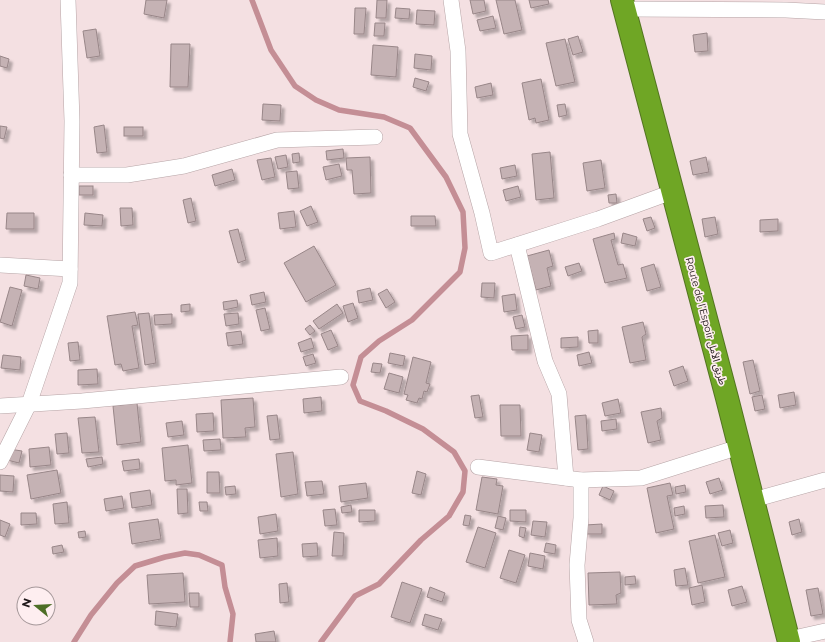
<svg xmlns="http://www.w3.org/2000/svg" width="825" height="642" viewBox="0 0 825 642" font-family="Montserrat,'Noto Sans Arabic',sans-serif">
	<defs>
		<filter id="shadow"><feDropShadow dx="3.5" dy="3.5" stdDeviation="1" flood-color="#0004"/></filter>
	</defs>
	<rect width="100%" height="100%" fill="#f4e0e2"/>
	<g fill="none" stroke-linecap="round" stroke-linejoin="round">
		<g stroke="#c48e95" stroke-width="5.5">
			<polyline points="252,0 271,50 295,86 316,100 339,110 384,117 410,128 446,177 463,212 465,248 460,272 412,320 379,341 361,357 353,385 360,401 386,411 423,429 454,452 465,471 463,492 449,516 421,540 379,584 355,596 321,642"/>
			<polyline points="74,642 91,615 117,583 135,566 165,557 185,553 199,555 222,565 225,587 233,614 230,642"/>
		</g>
	</g>
	<g fill="#c5b2b4" stroke="#988688" filter="url(#shadow)">
		<polygon points="146,0 167,0 164,18 144,14"/>
		<polygon points="377,0 387,0 386,18 376,18"/>
		<polygon points="470,0 484,0 486,11 473,14"/>
		<polygon points="496,0 515,0 522,30 504,34"/>
		<polygon points="529,0 548,0 549,4 531,8"/>
		<polygon points="355,8 366,8 364,34 354,34"/>
		<polygon points="396,8 410,9 409,19 395,18"/>
		<polygon points="417,10 435,11 434,25 416,24"/>
		<polygon points="493,16 496,28 480,31 477,20"/>
		<polygon points="375,23 385,23 384,36 374,36"/>
		<polygon points="96,29 100,56 87,58 83,31"/>
		<polygon points="707,33 708,51 695,52 693,35"/>
		<polygon points="578,36 583,52 573,55 568,39"/>
		<polygon points="565,39 575,82 556,86 546,43"/>
		<polygon points="171,44 190,44 188,87 170,87"/>
		<polygon points="373,45 398,47 396,77 371,75"/>
		<polygon points="415,54 432,56 431,70 414,68"/>
		<polygon points="0,56 9,59 7,68 0,66"/>
		<polygon points="415,78 429,82 426,91 413,87"/>
		<polygon points="541,79 549,120 536,123 535,118 529,120 522,83"/>
		<polygon points="491,83 493,95 477,98 475,87"/>
		<polygon points="263,104 281,105 280,121 262,120"/>
		<polygon points="565,104 567,115 559,117 557,105"/>
		<polygon points="104,125 107,152 97,153 94,127"/>
		<polygon points="0,126 7,127 4,139 0,138"/>
		<rect x="124" y="127" width="19" height="9"/>
		<polygon points="343,149 344,158 327,160 326,151"/>
		<polygon points="550,152 554,198 536,200 532,154"/>
		<polygon points="299,153 300,162 293,163 292,154"/>
		<polygon points="286,155 288,167 278,169 275,157"/>
		<polygon points="370,157 371,193 354,194 352,170 347,170 346,158"/>
		<polygon points="706,157 709,172 693,175 690,161"/>
		<polygon points="271,158 275,177 262,180 257,160"/>
		<polygon points="601,160 605,188 587,191 583,163"/>
		<polygon points="339,164 342,176 326,180 323,167"/>
		<polygon points="515,165 517,176 502,179 500,168"/>
		<polygon points="232,169 235,180 215,186 212,175"/>
		<polygon points="297,171 299,188 288,189 286,172"/>
		<rect x="79" y="186" width="14" height="9"/>
		<polygon points="518,186 521,197 506,201 503,190"/>
		<polygon points="616,194 617,203 609,203 608,195"/>
		<polygon points="191,198 196,221 188,223 183,200"/>
		<polygon points="311,206 318,222 307,226 300,211"/>
		<polygon points="120,208 132,208 133,225 121,226"/>
		<polygon points="294,211 296,227 280,229 278,213"/>
		<polygon points="7,213 34,213 34,229 6,229"/>
		<polygon points="85,213 103,215 102,226 84,225"/>
		<polygon points="411,216 435,216 436,226 411,226"/>
		<polygon points="651,217 655,228 647,231 643,219"/>
		<polygon points="715,217 718,234 705,237 702,219"/>
		<polygon points="778,219 778,231 760,232 760,220"/>
		<polygon points="238,229 246,260 238,263 229,231"/>
		<polygon points="614,233 615,239 611,240 618,265 623,264 627,278 605,283 593,239"/>
		<polygon points="623,233 637,237 635,246 621,243"/>
		<polygon points="314,246 336,285 306,302 284,263"/>
		<polygon points="549,250 553,266 547,268 551,286 536,290 527,256"/>
		<polygon points="579,263 582,271 568,276 565,267"/>
		<polygon points="654,264 661,287 647,291 641,268"/>
		<polygon points="26,275 40,278 38,289 24,286"/>
		<polygon points="482,283 495,283 494,298 481,297"/>
		<polygon points="10,287 22,290 12,326 0,322"/>
		<polygon points="370,288 373,300 359,303 357,291"/>
		<polygon points="387,289 395,302 386,308 378,294"/>
		<polygon points="264,292 266,302 252,305 250,295"/>
		<polygon points="515,294 517,310 504,312 502,296"/>
		<polygon points="237,300 238,307 224,310 223,302"/>
		<polygon points="353,303 358,318 348,322 343,306"/>
		<polygon points="190,304 190,311 181,312 181,305"/>
		<polygon points="337,304 343,313 319,329 313,321"/>
		<polygon points="265,308 270,329 261,331 256,310"/>
		<polygon points="135,312 138,325 132,326 139,368 123,371 121,364 115,365 107,316"/>
		<polygon points="149,313 156,363 145,365 138,314"/>
		<polygon points="238,313 239,324 226,326 224,314"/>
		<polygon points="172,314 172,324 155,325 154,315"/>
		<polygon points="522,315 525,327 516,329 513,317"/>
		<polygon points="643,322 646,334 642,337 646,360 630,363 622,327"/>
		<polygon points="310,325 315,331 310,335 305,329"/>
		<polygon points="331,330 338,346 328,350 321,334"/>
		<polygon points="598,330 598,343 589,343 588,331"/>
		<polygon points="241,331 243,344 228,346 226,333"/>
		<polygon points="528,335 528,350 512,350 511,336"/>
		<polygon points="578,337 578,347 561,348 561,338"/>
		<polygon points="311,338 314,348 301,352 298,343"/>
		<polygon points="78,342 80,360 70,361 68,343"/>
		<polygon points="589,352 592,363 579,366 577,355"/>
		<polygon points="390,353 405,356 403,366 388,363"/>
		<polygon points="313,354 316,363 306,366 303,357"/>
		<polygon points="3,355 21,357 20,370 1,368"/>
		<polygon points="413,357 431,362 426,383 430,384 427,392 424,391 422,399 419,398 417,403 406,400 408,395 404,394"/>
		<polygon points="753,360 760,391 750,394 743,362"/>
		<polygon points="373,363 382,364 380,373 371,372"/>
		<polygon points="683,366 688,381 674,386 669,371"/>
		<polygon points="97,369 98,384 78,385 78,370"/>
		<polygon points="389,373 403,377 399,393 384,389"/>
		<polygon points="794,392 796,405 780,408 778,395"/>
		<polygon points="479,395 483,417 475,418 471,396"/>
		<polygon points="762,395 765,409 755,411 752,397"/>
		<polygon points="321,397 322,411 304,413 303,399"/>
		<polygon points="253,398 255,427 245,428 246,437 223,438 221,400"/>
		<polygon points="618,399 621,413 605,416 602,403"/>
		<polygon points="137,403 141,442 117,445 113,406"/>
		<polygon points="500,405 520,405 521,436 501,436"/>
		<polygon points="661,408 662,418 657,421 661,440 648,443 641,412"/>
		<polygon points="213,413 214,431 197,432 196,414"/>
		<polygon points="277,415 280,439 270,440 267,416"/>
		<polygon points="586,415 588,449 578,450 575,416"/>
		<polygon points="95,417 99,452 82,453 78,418"/>
		<polygon points="616,419 617,429 602,431 601,421"/>
		<polygon points="182,421 184,435 168,437 166,423"/>
		<polygon points="67,433 69,453 57,454 55,434"/>
		<polygon points="530,433 542,435 539,452 527,450"/>
		<polygon points="220,439 221,450 204,451 203,440"/>
		<polygon points="188,445 192,483 176,485 176,480 165,481 162,448"/>
		<polygon points="49,447 51,465 30,467 29,449"/>
		<polygon points="9,449 22,451 19,463 7,460"/>
		<polygon points="293,452 298,494 281,497 276,454"/>
		<polygon points="102,457 103,464 88,467 86,459"/>
		<polygon points="139,459 140,469 124,471 122,461"/>
		<polygon points="57,470 61,493 31,499 27,475"/>
		<polygon points="417,471 426,474 421,495 412,493"/>
		<polygon points="207,472 219,472 220,493 207,493"/>
		<polygon points="0,475 14,476 13,492 0,491"/>
		<polygon points="482,477 497,479 496,485 503,486 498,514 476,510"/>
		<polygon points="719,478 723,490 710,494 706,482"/>
		<polygon points="322,481 324,494 307,496 305,482"/>
		<polygon points="366,483 368,498 341,502 339,486"/>
		<polygon points="670,483 673,495 667,496 674,529 656,533 647,488"/>
		<polygon points="685,485 686,492 676,494 675,487"/>
		<polygon points="235,486 236,494 226,495 225,487"/>
		<polygon points="603,486 614,491 610,500 599,495"/>
		<polygon points="177,489 187,489 188,513 178,514"/>
		<polygon points="150,490 152,505 132,508 130,493"/>
		<polygon points="122,496 124,508 106,511 104,499"/>
		<polygon points="67,502 69,523 55,524 53,504"/>
		<polygon points="199,502 207,502 208,511 200,511"/>
		<polygon points="351,505 352,512 342,513 341,507"/>
		<polygon points="723,505 724,517 706,518 705,506"/>
		<polygon points="684,506 685,514 675,516 674,508"/>
		<polygon points="335,509 337,525 325,526 323,510"/>
		<polygon points="359,510 375,510 375,521 359,522"/>
		<polygon points="510,510 526,510 526,522 510,521"/>
		<polygon points="21,513 36,513 37,524 21,525"/>
		<polygon points="276,514 278,531 260,534 258,517"/>
		<polygon points="465,515 471,516 469,526 463,525"/>
		<polygon points="498,516 506,518 503,530 495,528"/>
		<polygon points="158,519 161,539 132,544 129,523"/>
		<polygon points="799,519 802,532 792,535 789,522"/>
		<polygon points="0,520 10,524 5,537 0,535"/>
		<polygon points="533,521 547,522 545,537 531,535"/>
		<polygon points="602,524 602,534 586,534 585,525"/>
		<polygon points="478,527 496,533 485,568 466,562"/>
		<polygon points="520,527 526,528 524,538 519,536"/>
		<polygon points="730,530 733,543 722,546 718,533"/>
		<polygon points="85,531 86,537 79,538 78,532"/>
		<polygon points="334,532 344,533 343,556 332,556"/>
		<polygon points="715,535 725,577 698,583 689,541"/>
		<polygon points="277,538 278,556 260,558 258,540"/>
		<polygon points="317,543 318,556 303,557 302,544"/>
		<polygon points="546,543 556,545 555,554 544,552"/>
		<polygon points="62,545 64,552 53,554 52,547"/>
		<polygon points="509,550 525,555 516,583 500,578"/>
		<polygon points="530,553 545,556 543,569 528,566"/>
		<polygon points="685,568 688,585 676,586 674,570"/>
		<polygon points="620,572 621,593 616,595 617,604 589,605 588,573"/>
		<polygon points="183,573 185,602 149,604 147,575"/>
		<polygon points="635,576 636,584 625,585 625,577"/>
		<polygon points="402,582 422,589 410,623 391,617"/>
		<polygon points="287,583 289,602 280,603 279,584"/>
		<polygon points="702,585 705,602 692,605 689,588"/>
		<polygon points="742,586 747,602 732,606 728,590"/>
		<polygon points="430,587 445,593 442,602 427,597"/>
		<polygon points="818,588 823,614 811,616 806,590"/>
		<polygon points="189,593 199,593 199,607 190,607"/>
		<polygon points="156,611 178,614 176,627 155,625"/>
		<polygon points="425,614 442,619 438,630 422,625"/>
		<polygon points="274,631 276,642 256,642 255,634"/>
	</g>
	<g fill="none" stroke-linecap="round" stroke-linejoin="round">
		<g stroke="#b6a4a6" stroke-width="16">
			<g id="street">
				<polyline points="451,0 458,51 460,134 482,213 491,253 598,219 672,192"/>
				<polyline points="624,9 786,10 825,12"/>
				<polyline points="71,175 127,175 184,166 277,140 375,137"/>
				<polyline points="517,245 545,361 559,394 566,478"/>
				<polyline points="0,265 70,269"/>
				<polyline points="0,406 82,401 341,377"/>
				<polyline points="0,462 29,404 70,283 72,121 68,0"/>
				<polyline points="478,467 581,480 641,478 739,447"/>
				<polyline points="581,480 581,518 577,565 579,620 586,642"/>
				<polyline points="753,500 825,480"/>
				<polyline points="789,639 825,631"/>
			</g>
		</g>
		<g stroke="#537421" stroke-width="24">
			<polyline id="highway" points="622,0 727,398 789,642"/>
		</g>
		<use href="#street" stroke="#fff" stroke-width="15"/>
		<use href="#highway" stroke="#6fa625" stroke-width="22"/>
	</g>
	<g text-anchor="middle" dominant-baseline="central" stroke-width="3.5" stroke-linejoin="round" paint-order="stroke">
		<g font-size="10" fill="#1f1819" stroke="#feeef0">
			<text transform="translate(706 321) rotate(75)">Route de l’Espoir طريق الأمل</text>
		</g>
	</g>
	<g transform="translate(36 606) rotate(288)"><circle r="19" fill="#feeef0" stroke="#a5989a"/>
	<path d="M0-3L7 15L0 10L-7 15Z" fill="#4d6e26"/>
	<text y="-6" font-size="11" font-weight="bold" text-anchor="middle" fill="#1f1819">N</text>
	</g>
</svg>
